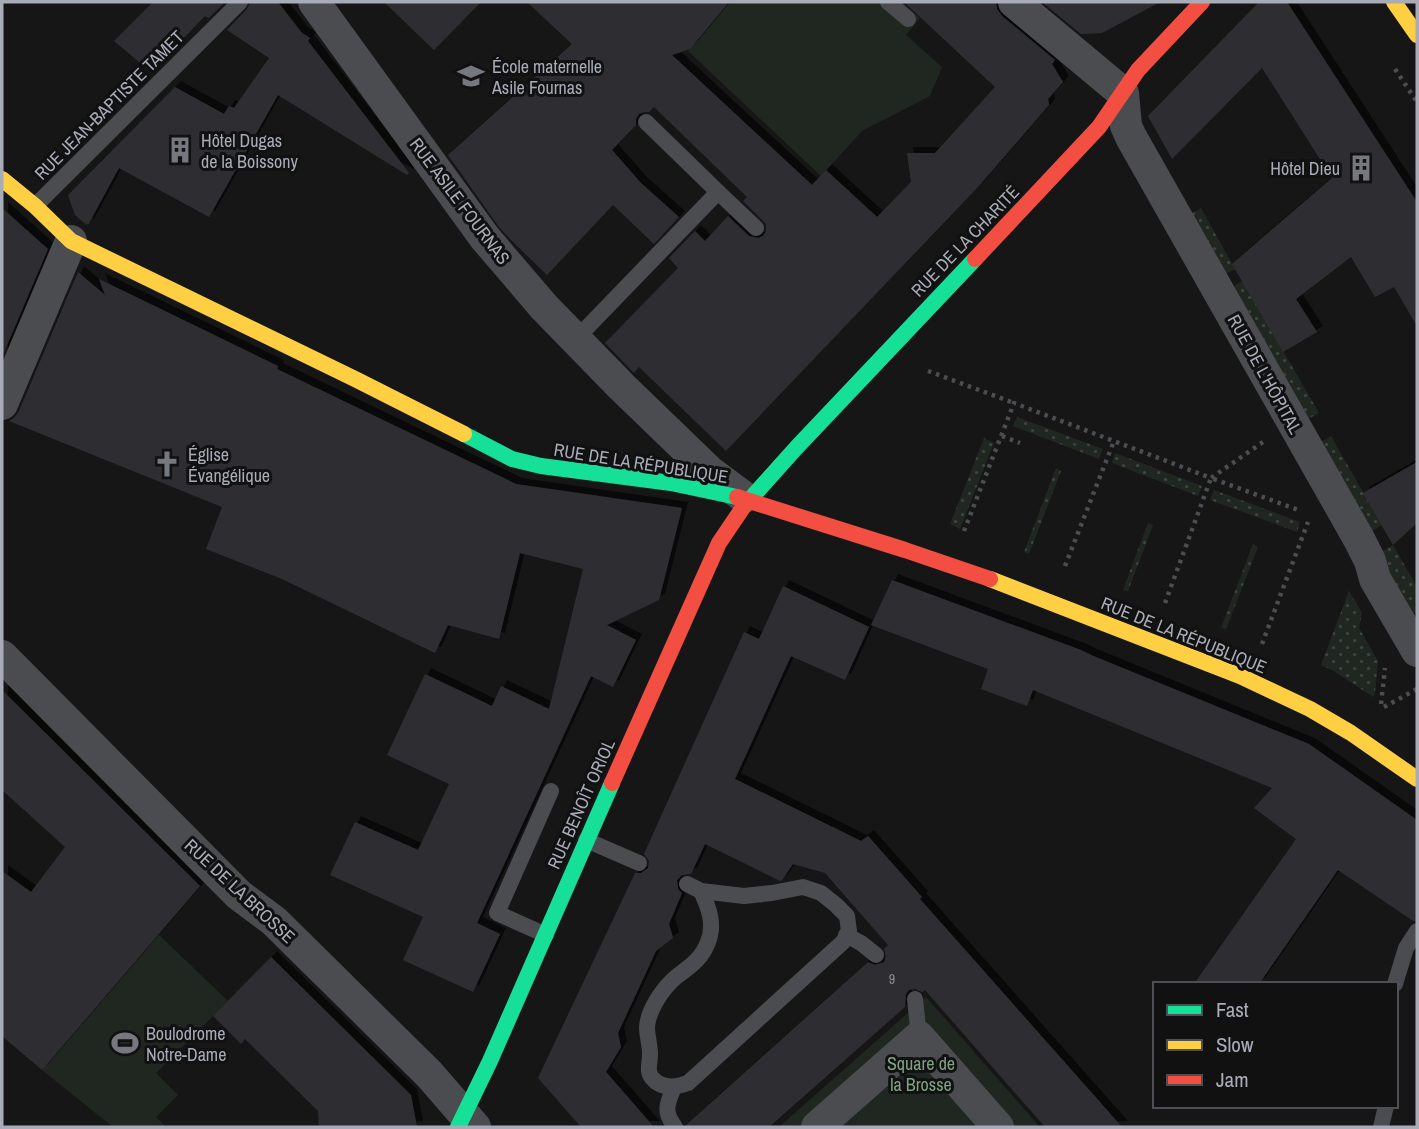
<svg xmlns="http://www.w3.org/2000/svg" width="1419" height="1129" viewBox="0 0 1419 1129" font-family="'Archivo Narrow',sans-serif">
	<defs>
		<pattern id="garden-dots" width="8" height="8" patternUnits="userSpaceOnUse" patternTransform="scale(1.75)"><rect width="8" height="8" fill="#202721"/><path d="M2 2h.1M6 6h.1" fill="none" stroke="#3e443f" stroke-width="1.8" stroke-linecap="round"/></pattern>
		<filter id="shadow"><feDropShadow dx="6" dy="-6" stdDeviation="0" flood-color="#0009"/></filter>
	</defs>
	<rect width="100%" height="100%" fill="#161617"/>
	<g fill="#202721">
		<polygon points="729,2 902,2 920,18 906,35 942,67 930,96 862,131 821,176 688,51"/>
		<polygon points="158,934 228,1001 156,1073 178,1095 156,1117 165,1126 113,1127 42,1070"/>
		<polygon points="926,997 1040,1127 779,1127"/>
	</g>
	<g fill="url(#garden-dots)">
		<polygon points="1201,208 1235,269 1220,277 1186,217"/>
		<polygon points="1243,281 1319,413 1303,422 1227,290"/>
		<polygon points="1017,417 1103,449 1099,459 1013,426"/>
		<polygon points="1331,436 1382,525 1367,534 1316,445"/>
		<polygon points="984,438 994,443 960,529 950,524"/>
		<polygon points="1115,453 1202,486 1198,496 1112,463"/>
		<polygon points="1056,468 1061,471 1029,554 1024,552"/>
		<polygon points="1214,490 1300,522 1297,532 1210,500"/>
		<polygon points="1148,523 1153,525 1128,591 1123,590"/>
		<polygon points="1253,544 1258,547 1226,629 1221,628"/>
		<polygon points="1393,545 1417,587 1417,612 1412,614 1378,554"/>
		<polygon points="1349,591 1362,613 1359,628 1378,661 1375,693 1373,697 1334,671 1321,665"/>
	</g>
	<g fill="#2f2f30" filter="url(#shadow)">
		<polygon points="153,2 225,2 209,18 205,16 151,72 114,41"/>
		<polygon points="250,2 278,2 302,33 310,38 308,41 409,173 407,175 278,95 209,217 119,168 88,225 84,223 75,215 68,195 175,87 224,114 229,106 234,108 269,58 227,30 247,9"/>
		<polygon points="384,2 481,2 434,50"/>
		<polygon points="527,2 729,2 690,49 672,55 812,185 826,170 877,217 911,182 907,153 935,153 995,87 904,2 996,2 997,9 1002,16 1055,60 1052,64 1063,82 1048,99 1049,105 978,187 726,451 639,367 634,373 605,343 678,268 669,258 695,231 705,241 728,216 749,236 758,238 763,236 766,231 766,224 743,201 747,197 654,107 649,112 644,112 639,114 636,119 636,125 612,150 641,183 679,217 654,244 613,205 547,275 512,241 499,227 448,155 572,44"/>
		<polygon points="1042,2 1160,2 1102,33 1081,34"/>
		<polygon points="1259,2 1287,2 1417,202 1417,326 1394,287 1375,297 1351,257 1296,299 1317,332 1283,352 1232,264 1332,178 1262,68 1172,159 1148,116"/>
		<polygon points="2,208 48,249 2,357"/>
		<polygon points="78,272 105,295 99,279 278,366 277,369 516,484 682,508 659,600 607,625 636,640 613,687 591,676 477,923 500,934 473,992 403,960 423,917 330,875 355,822 418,850 449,784 387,755 425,674 492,706 501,686 549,709 583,569 520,553 499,639 448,625 435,653 282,579 206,549 222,507 9,421 14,418 19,411"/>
		<polygon points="1417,462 1417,523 1393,545 1363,493"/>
		<polygon points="892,580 1081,650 1091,655 1309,744 1417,820 1417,921 1413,921 1338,870 1259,984 1194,984 1296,839 1254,808 1272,788 1033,690 1027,706 981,689 988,669 871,625"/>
		<polygon points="783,586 869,627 845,680 791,656 735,779 861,841 868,836 922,897 920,899 1122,1127 1045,1127 925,990 922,992 915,989 909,990 906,994 905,1007 769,1127 685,1127 685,1126 868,962 875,965 884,962 886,956 884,949 888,945 825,873 793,864 782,880 780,881 705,844 691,874 682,875 677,880 678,889 682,893 669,924 673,938 656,951 618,1033 621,1047 606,1072 654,1127 581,1127 538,1078 635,873 641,873 648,868 649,861 644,854 744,632 759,639"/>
		<polygon points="2,690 200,886 42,1070 2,1036 2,871 31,892 65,847 2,790"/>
		<polygon points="271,957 411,1095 417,1127 319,1127 318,1111 245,1039 241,1044 213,1016"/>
	</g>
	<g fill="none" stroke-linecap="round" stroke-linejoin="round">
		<g stroke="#4c4d51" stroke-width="4.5" stroke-dasharray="3.5 5" stroke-linecap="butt">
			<polyline points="1395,69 1417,102"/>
			<polyline points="928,371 1014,403"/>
			<polyline points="1002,436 1020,443"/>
			<polyline points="964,531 1014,403 1211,478 1263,442"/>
			<polyline points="1065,566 1114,441"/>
			<polyline points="1165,603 1211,478 1301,511"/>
			<polyline points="1262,644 1308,522"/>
			<polyline points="1381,704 1385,668"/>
			<polyline points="1384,707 1417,689"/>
		</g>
		<g stroke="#4b4c4f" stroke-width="16">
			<polyline points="888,2 908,19"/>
			<polyline points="646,122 718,192"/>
			<polyline points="35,206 240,2"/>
			<polyline points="575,340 718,192 756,228"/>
			<polyline points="586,840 639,863"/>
			<path d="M687,884L701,891L744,896L772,893L803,887L821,893L836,905L847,916L849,931L843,942L688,1083C677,1087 663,1090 653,1079C646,1072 650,1064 650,1054C650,1045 647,1036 647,1027C648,1010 663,988 676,977C689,967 702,959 708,942C715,924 709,908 701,891"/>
			<polyline points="546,935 497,913 551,791"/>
			<polyline points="846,935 861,943 876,955"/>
			<polyline points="1395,984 1406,948 1417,931"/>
			<polyline points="915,999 919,1037"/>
			<path d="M674,1087C667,1104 663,1111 675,1127"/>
			<polyline points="1381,1127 1386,1106"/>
		</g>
		<g stroke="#4b4c4f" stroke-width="32">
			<polyline points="314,2 485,238 544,307 622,387 709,471 744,497"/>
			<polyline points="1014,2 1123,93 1126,126 1131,137 1359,539 1370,561 1375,579 1417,651"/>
			<polyline points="2,404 71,241"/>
			<polyline points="2,656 239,895 274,921 429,1074 475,1127"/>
			<polyline points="817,1127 919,1037 998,1127"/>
		</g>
		<g stroke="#16e098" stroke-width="16">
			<polyline points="464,434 512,459 541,466 671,483 737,497"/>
			<polyline points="744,506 796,448 975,259"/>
			<polyline points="458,1127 490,1061 612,783"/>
		</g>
		<g stroke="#ffcf43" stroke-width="16">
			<polyline points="1394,2 1417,35"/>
			<polyline points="2,179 35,206 71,241 355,379 464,434"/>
			<polyline points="990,579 1240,676 1310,709 1351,733 1417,779"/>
		</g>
		<g stroke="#f24e42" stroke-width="16">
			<polyline points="975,259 1099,127 1138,70 1202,2"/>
			<polyline points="737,497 905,550 990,579"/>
			<polyline points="612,783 719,543 744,506"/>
		</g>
	</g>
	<defs>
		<g id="school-bare" transform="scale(2.1)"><path d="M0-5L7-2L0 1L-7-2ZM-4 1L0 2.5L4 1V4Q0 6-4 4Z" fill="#75787f" stroke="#111112" stroke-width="2.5" paint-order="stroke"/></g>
		<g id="building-bare" transform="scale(2.1)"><path d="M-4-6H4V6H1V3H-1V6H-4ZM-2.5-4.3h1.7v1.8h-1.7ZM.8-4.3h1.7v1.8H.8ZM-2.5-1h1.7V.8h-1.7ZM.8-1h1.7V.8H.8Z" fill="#75787f" stroke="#111112" stroke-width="2.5" paint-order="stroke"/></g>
		<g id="church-bare" transform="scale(2.1)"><path d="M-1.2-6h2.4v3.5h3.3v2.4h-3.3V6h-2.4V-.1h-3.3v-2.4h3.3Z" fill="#75787f" stroke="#111112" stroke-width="2.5" paint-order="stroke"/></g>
		<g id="stadium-bare" transform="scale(2.1)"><path d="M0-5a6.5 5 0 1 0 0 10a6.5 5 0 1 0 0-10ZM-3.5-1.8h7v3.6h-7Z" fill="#75787f" stroke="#111112" stroke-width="2.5" paint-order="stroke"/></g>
	</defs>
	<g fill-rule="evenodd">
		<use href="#school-bare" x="471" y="76"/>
		<use href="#building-bare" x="180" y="150"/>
		<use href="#building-bare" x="1361" y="168"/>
		<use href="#church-bare" x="167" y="464"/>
		<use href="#stadium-bare" x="125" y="1043"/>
	</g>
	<g text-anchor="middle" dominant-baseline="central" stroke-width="6" stroke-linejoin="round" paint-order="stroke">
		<g font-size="14" fill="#8a8d95">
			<text x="892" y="979">9</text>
		</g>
		<g font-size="18" fill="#a8acb7" stroke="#111112" text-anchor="start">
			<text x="492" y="66">École maternelle<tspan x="492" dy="21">Asile Fournas</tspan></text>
			<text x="201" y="140">Hôtel Dugas<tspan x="201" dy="21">de la Boissony</tspan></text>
			<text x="1340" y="168" text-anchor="end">Hôtel Dieu</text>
			<text x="188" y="454">Église<tspan x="188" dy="21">Évangélique</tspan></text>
			<text x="146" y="1033">Boulodrome<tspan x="146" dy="21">Notre-Dame</tspan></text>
		</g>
		<g font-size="18" fill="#a8acb7" stroke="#111112">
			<text transform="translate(109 105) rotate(-45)">RUE JEAN-BAPTISTE TAMET</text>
			<text transform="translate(460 201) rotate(53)">RUE ASILE FOURNAS</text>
			<text transform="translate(965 241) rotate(-46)">RUE DE LA CHARITÉ</text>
			<text transform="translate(1265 374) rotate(61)">RUE DE L'HÔPITAL</text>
			<text transform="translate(641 463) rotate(9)">RUE DE LA RÉPUBLIQUE</text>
			<text transform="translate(1184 635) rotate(22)">RUE DE LA RÉPUBLIQUE</text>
			<text transform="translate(581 804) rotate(-66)">RUE BENOÎT ORIOL</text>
			<text transform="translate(240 891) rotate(43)">RUE DE LA BROSSE</text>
		</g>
		<g font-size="18" fill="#80a283" stroke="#111112">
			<text x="921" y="1063">Square de<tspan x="921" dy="21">la Brosse</tspan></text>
		</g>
	</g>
	<rect width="1419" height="1129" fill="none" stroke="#a8acb7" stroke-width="7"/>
	<rect x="1153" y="982" width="245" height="126" fill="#111112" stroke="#4d4f54" stroke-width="2"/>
	<rect x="1167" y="1005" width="35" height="10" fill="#16e098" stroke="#4d4f54" stroke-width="2"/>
	<text x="1216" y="1017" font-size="21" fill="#a8acb7">Fast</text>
	<rect x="1167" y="1040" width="35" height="10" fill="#ffcf43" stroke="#4d4f54" stroke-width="2"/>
	<text x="1216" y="1052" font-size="21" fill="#a8acb7">Slow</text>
	<rect x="1167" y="1075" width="35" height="10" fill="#f24e42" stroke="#4d4f54" stroke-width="2"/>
	<text x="1216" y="1087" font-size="21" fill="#a8acb7">Jam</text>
</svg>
